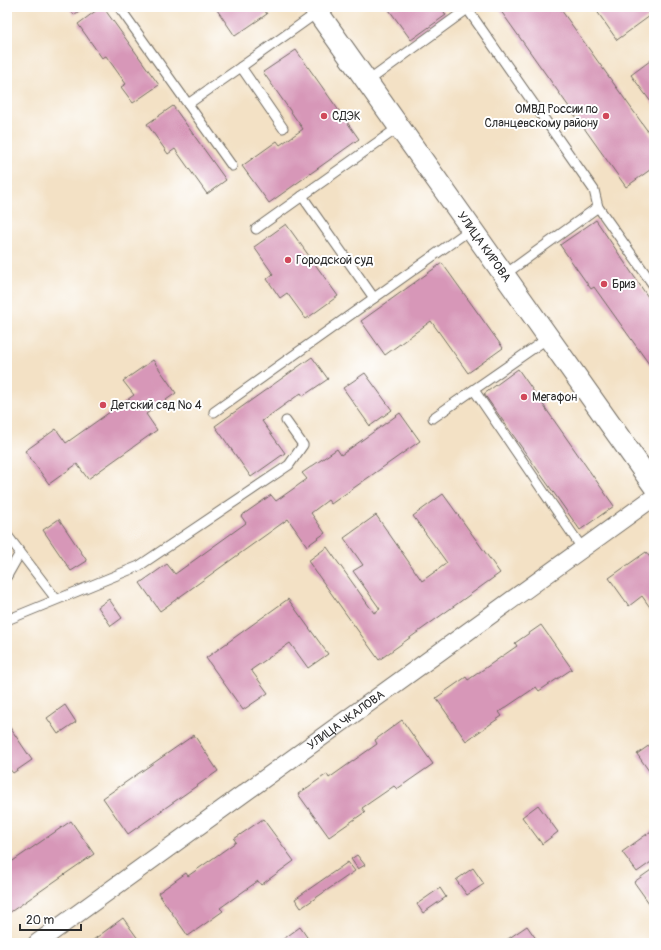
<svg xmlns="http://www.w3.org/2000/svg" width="661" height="950" viewBox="0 0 661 950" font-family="Pangolin,sans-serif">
	<rect width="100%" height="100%" fill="#fff"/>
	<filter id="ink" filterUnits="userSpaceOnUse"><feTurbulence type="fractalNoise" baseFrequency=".025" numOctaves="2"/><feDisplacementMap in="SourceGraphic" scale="8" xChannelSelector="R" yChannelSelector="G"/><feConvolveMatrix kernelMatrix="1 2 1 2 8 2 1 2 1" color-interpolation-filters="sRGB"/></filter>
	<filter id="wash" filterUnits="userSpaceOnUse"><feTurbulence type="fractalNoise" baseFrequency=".012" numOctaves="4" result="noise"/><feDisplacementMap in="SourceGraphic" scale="16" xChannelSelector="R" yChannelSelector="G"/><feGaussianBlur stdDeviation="0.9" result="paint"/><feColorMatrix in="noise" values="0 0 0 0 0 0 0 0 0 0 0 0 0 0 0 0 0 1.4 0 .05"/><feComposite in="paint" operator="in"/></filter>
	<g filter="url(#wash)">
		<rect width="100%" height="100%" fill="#f3e1c5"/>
		<g id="blocks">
			<g fill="#d797b8">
				<polygon points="68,7 84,7 74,15"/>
				<polygon points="101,7 103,7 159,85 133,103 121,87 126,84 106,56 102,58 78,24"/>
				<polygon points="215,7 262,7 267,14 235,36"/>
				<polygon points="387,7 441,7 446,15 411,40"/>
				<polygon points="498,7 559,7 654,140 654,167 626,187"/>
				<polygon points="594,7 654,7 654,13 617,40"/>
				<polygon points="296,50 359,139 269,203 242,166 277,141 280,145 303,129 263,72"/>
				<polygon points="7,56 11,62 7,64"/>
				<polygon points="654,58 654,106 631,75"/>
				<polygon points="173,106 226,180 207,194 175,149 168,154 147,124"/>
				<polygon points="596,220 654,306 654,371 594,287 591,289 560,245"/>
				<polygon points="286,224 338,296 306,319 287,293 280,298 267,279 273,274 254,247"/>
				<polygon points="442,263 503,348 468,373 431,321 385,355 361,321"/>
				<polygon points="312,357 328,379 303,396 301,393 262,421 285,453 251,477 215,426"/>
				<polygon points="153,360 176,393 146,414 157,430 88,479 77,464 49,484 25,451 56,429 66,443 134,395 123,381"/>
				<polygon points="518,369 614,506 580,530 484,394"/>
				<polygon points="365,373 392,410 370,426 343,388"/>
				<polygon points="400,413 420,441 331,504 328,500 311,513 325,533 307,546 288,519 160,611 140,583 167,564 175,574 246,523 241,516 271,495 276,501 307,479 302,473 337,449 341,455"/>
				<polygon points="443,494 500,573 379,660 308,561 327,547 374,613 380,609 353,571 363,565 344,538 376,515 422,581 447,563 413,516"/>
				<polygon points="59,519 87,561 71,571 43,530"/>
				<polygon points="646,552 654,563 654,613 642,596 629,606 609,578"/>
				<polygon points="109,599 122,618 111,626 98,607"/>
				<polygon points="288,599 328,654 308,668 290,643 251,670 268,693 243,710 206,658"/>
				<polygon points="541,625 572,669 539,691 536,687 499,712 502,716 466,741 436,698 466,677 468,680 517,646 515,643"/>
				<polygon points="65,705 76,722 58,734 47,718"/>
				<polygon points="402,720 433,764 397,789 394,786 362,808 365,812 329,837 298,794 327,774 329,778 377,744 375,740"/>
				<polygon points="7,723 32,760 13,773 7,766"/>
				<polygon points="194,735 218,771 128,834 103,798"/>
				<polygon points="654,742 654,778 637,754"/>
				<polygon points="538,805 558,832 542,844 522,817"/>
				<polygon points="263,819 294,861 261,885 258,881 220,908 223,911 188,936 158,893 186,873 188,876 236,842 234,839"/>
				<polygon points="71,821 94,854 9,913 7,911 7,865"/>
				<polygon points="654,829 654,860 637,872 622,852"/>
				<polygon points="357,855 365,865 358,869 351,859"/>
				<polygon points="348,862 355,871 301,908 295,899"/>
				<polygon points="473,868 484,884 467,895 456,880"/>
				<polygon points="654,868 654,910 634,882"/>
				<polygon points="440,888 446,897 423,913 417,904"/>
				<polygon points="123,918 141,943 89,943"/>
				<polygon points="527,926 539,943 502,943"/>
				<polygon points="300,927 311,943 278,943"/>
			</g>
		</g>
	</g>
	<g filter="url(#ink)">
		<use href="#blocks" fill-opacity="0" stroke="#716b61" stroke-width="1"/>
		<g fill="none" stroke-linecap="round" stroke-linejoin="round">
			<g stroke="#716b61" stroke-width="11">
				<g id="service">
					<polyline points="119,7 232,166"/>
					<polyline points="466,7 594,190 598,207 654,286"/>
					<polyline points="367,82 470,7"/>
					<polyline points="188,104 241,67"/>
					<polyline points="283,128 241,67 318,12"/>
					<polyline points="302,196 374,298"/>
					<polyline points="256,229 399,127"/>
					<polyline points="504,275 598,207"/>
					<polyline points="474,390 582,548"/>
					<polyline points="214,412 471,229"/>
					<polyline points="433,418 548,338"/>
					<polyline points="7,535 56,599"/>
					<polyline points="7,576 20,553"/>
					<polyline points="7,620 139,566 289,465 303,445 286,421"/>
				</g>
			</g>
			<g stroke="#716b61" stroke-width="19">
				<g id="minor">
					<path id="s1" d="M37,943L654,497"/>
				</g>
			</g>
			<g stroke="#716b61" stroke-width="23">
				<g id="tertiary">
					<path id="s2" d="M314,7L654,486"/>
				</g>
			</g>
			<use href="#service" stroke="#fff" stroke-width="9"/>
			<use href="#minor" stroke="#fff" stroke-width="17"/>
			<use href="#tertiary" stroke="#fff" stroke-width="21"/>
		</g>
	</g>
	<g fill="#d1495b" stroke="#fff" stroke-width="1.5">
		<circle cx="324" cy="116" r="4"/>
		<circle cx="606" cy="116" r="4"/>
		<circle cx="288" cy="260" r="4"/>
		<circle cx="604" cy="284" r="4"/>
		<circle cx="524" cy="397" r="4"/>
		<circle cx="103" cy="405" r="4"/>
	</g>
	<g text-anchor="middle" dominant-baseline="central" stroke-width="4" stroke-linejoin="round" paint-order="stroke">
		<g font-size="12" fill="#2b2b2b" stroke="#fff" text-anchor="start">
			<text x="598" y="109" text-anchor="end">ОМВД России по<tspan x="598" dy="14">Сланцевскому району</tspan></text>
			<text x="332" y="116">СДЭК</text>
			<text x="296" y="260">Городской суд</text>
			<text x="612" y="284">Бриз</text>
			<text x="532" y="397">Мегафон</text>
			<text x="111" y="405">Детский сад № 4</text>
		</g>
		<g font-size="12" fill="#2b2b2b" stroke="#fff">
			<text stroke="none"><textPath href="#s2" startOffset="294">УЛИЦА КИРОВА</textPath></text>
			<text stroke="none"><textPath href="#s1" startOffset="381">УЛИЦА ЧКАЛОВА</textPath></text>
		</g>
	</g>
	<rect width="661" height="950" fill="none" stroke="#fff" stroke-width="24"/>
	<path d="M20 924v6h61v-6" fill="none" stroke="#2b2b2b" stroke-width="2"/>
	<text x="26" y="924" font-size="12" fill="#2b2b2b" stroke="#ffffff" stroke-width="3" paint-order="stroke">20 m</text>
</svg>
